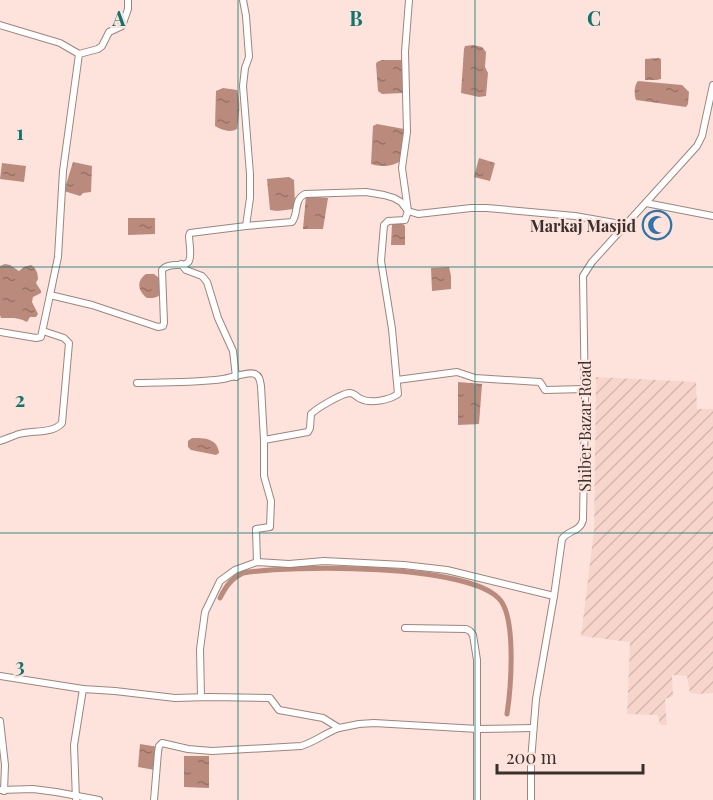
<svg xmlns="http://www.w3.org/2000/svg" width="713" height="800" viewBox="0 0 713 800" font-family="'Playfair Display',serif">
	<defs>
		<pattern id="industrial-furrows" width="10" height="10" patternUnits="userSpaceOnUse" patternTransform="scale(1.5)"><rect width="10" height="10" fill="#f7d5cc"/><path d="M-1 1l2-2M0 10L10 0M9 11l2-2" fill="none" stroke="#d4b7af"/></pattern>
		<pattern id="water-ripples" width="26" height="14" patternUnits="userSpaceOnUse" patternTransform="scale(1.5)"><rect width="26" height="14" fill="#ba8a7d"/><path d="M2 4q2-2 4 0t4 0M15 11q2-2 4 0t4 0" fill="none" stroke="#987167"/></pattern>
	</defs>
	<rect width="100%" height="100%" fill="#fde3dc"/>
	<polygon fill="url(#industrial-furrows)" points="596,377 696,382 697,409 713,409 713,693 699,694 690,693 687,676 672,675 673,696 665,699 667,725 660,725 658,715 627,714 630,642 581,636 594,531"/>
	<g fill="url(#water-ripples)">
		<polygon points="473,45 482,47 486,52 485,67 488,73 486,96 479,97 461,93 464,49 465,46"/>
		<polygon points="659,58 661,59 661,79 656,80 645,80 645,59"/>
		<polygon points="382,60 402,60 403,93 382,94 378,91 376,64 377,62"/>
		<path d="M638,81L682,85L689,92L688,104L686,107L636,100C634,95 634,85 638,81Z"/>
		<path d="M223,88L237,90C241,103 239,116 237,129C230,133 222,130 215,126L216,91Z"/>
		<path d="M377,124L404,129L400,161C393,167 379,167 371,164L373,126Z"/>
		<polygon points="479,158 495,163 490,181 474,177"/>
		<polygon points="73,162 92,166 91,192 83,193 80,196 64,191"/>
		<polygon points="2,163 26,166 24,182 0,179"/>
		<polygon points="289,177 294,180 295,206 294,209 277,211 270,210 267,179"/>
		<polygon points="306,196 328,198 323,229 303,229"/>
		<polygon points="128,218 155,218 155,234 128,235"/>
		<polygon points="392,224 403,224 405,226 405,245 391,245"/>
		<path d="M5,264L10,265L19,271L24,267L31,265C36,268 38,273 38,279L36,283L41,291V293L33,297L32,302L38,314L36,317H30L27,322C19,317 10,318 1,318L0,315V266Z"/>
		<polygon points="449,267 451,276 451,289 432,291 431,268"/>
		<path d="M146,274H154L159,278C161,291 164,299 147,298C138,291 136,281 146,274Z"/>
		<polygon points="458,382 482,384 479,424 458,425"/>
		<path d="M192,438C205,438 217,438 219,453L216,455L191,450L188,447V441Z"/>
		<polygon points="140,744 158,747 155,770 138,767"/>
		<polygon points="184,756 209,756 209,788 184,787"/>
	</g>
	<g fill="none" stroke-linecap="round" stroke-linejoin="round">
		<path stroke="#ba8a7d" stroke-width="5" d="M220,598C226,586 231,579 243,573C289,565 473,563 501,601C516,622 511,688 507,714"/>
		<g stroke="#9c857e" stroke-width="8">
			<g id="minor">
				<polyline points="0,25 60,43 79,54"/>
				<polyline points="646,203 713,216"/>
				<path d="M246,226L292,222C299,213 293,200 305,194L366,192L384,195L394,198L401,202L408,211L418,214L471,208H487L575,216L626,225"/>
				<polyline points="181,264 186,270 202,276 207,282 218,318 233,351 236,377"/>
				<polyline points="50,295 58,257 63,171 79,54 98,49 102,46 109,32 122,26 128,9 128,0"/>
				<path d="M0,332L36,338L41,337L50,295L92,305L158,327L163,326L164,323L162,270C169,261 185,269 189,261C192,255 189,242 189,236L190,233L246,226L250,198V174L243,86L245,68L249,57L246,16L243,0"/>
				<polyline points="397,380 457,372 475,378 540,382 545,390 585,389"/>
				<path d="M137,383C166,382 195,383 223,379C230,378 249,371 255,374C260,376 260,381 261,386L264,440"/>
				<path d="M0,441C6,439 13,436 19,434C32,430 53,434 62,423L69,343L64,338L43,331"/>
				<path d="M257,562L256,529L270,527L271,501L264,476V440L308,432L310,428L311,414C317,408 341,394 349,393C355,393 356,397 361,399C371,404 389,400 398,394L392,329L381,261L384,225L388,221L405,220L408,211L402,168L407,132L405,52L409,0"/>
				<polyline points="405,628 466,629 470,631 473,635 477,660 477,800"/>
				<polyline points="0,676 83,689 115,691 175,698 209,697 270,698 279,710 323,718 339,728 359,724 374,723 478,729 533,728"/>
				<polyline points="201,697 200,649 205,612 220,581 235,570 257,562 289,564 324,561 404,565 447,570 554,596"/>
				<polyline points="0,721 5,765 4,791"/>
				<polyline points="0,790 33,789 56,792 99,800"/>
				<polyline points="76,800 74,745 83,689"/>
				<path d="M154,800L158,752L159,746L162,743L188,749L212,751L301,746C315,742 325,733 339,728"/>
				<path d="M531,800V761L536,699L554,596L562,539C568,530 580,532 583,520L585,406L583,276L592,262L697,146L702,136L713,85"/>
			</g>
		</g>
		<use href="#minor" stroke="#fff" stroke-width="6"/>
	</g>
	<path fill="none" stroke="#0f766e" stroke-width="1.5" stroke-opacity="0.55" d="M238,0V800M475,0V800M0,267H713M0,533H713"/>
	<defs>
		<g id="mosque-ring" transform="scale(1.5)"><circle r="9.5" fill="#fde3dc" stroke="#2f74a9" stroke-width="1.5"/><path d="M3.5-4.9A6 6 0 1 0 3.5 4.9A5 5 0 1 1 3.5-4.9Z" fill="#2f74a9"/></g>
	</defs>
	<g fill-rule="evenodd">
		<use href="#mosque-ring" x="657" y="225"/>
	</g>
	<g text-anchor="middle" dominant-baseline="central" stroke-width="4.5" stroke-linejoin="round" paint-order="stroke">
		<g font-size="16" font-weight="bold" fill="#392f2c" stroke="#fde3dc" text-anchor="end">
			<text x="636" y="225">Markaj Masjid</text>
		</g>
		<g font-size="16" fill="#392f2c" stroke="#fde3dc">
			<text transform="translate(584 426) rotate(-90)">Shiber Bazar Road</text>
		</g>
	</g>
	<g font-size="20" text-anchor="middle" font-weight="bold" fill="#0f766e" stroke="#fde3dc" stroke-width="4.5" stroke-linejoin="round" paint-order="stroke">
		<text x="119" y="26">A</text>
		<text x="356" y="26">B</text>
		<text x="594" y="26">C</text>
		<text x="20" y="140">1</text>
		<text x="20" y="407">2</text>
		<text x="20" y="673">3</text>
	</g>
	<path d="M497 764v9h146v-9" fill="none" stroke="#392f2c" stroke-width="3"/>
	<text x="506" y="764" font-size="18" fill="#392f2c" stroke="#fde3dc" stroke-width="4.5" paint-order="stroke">200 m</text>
</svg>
